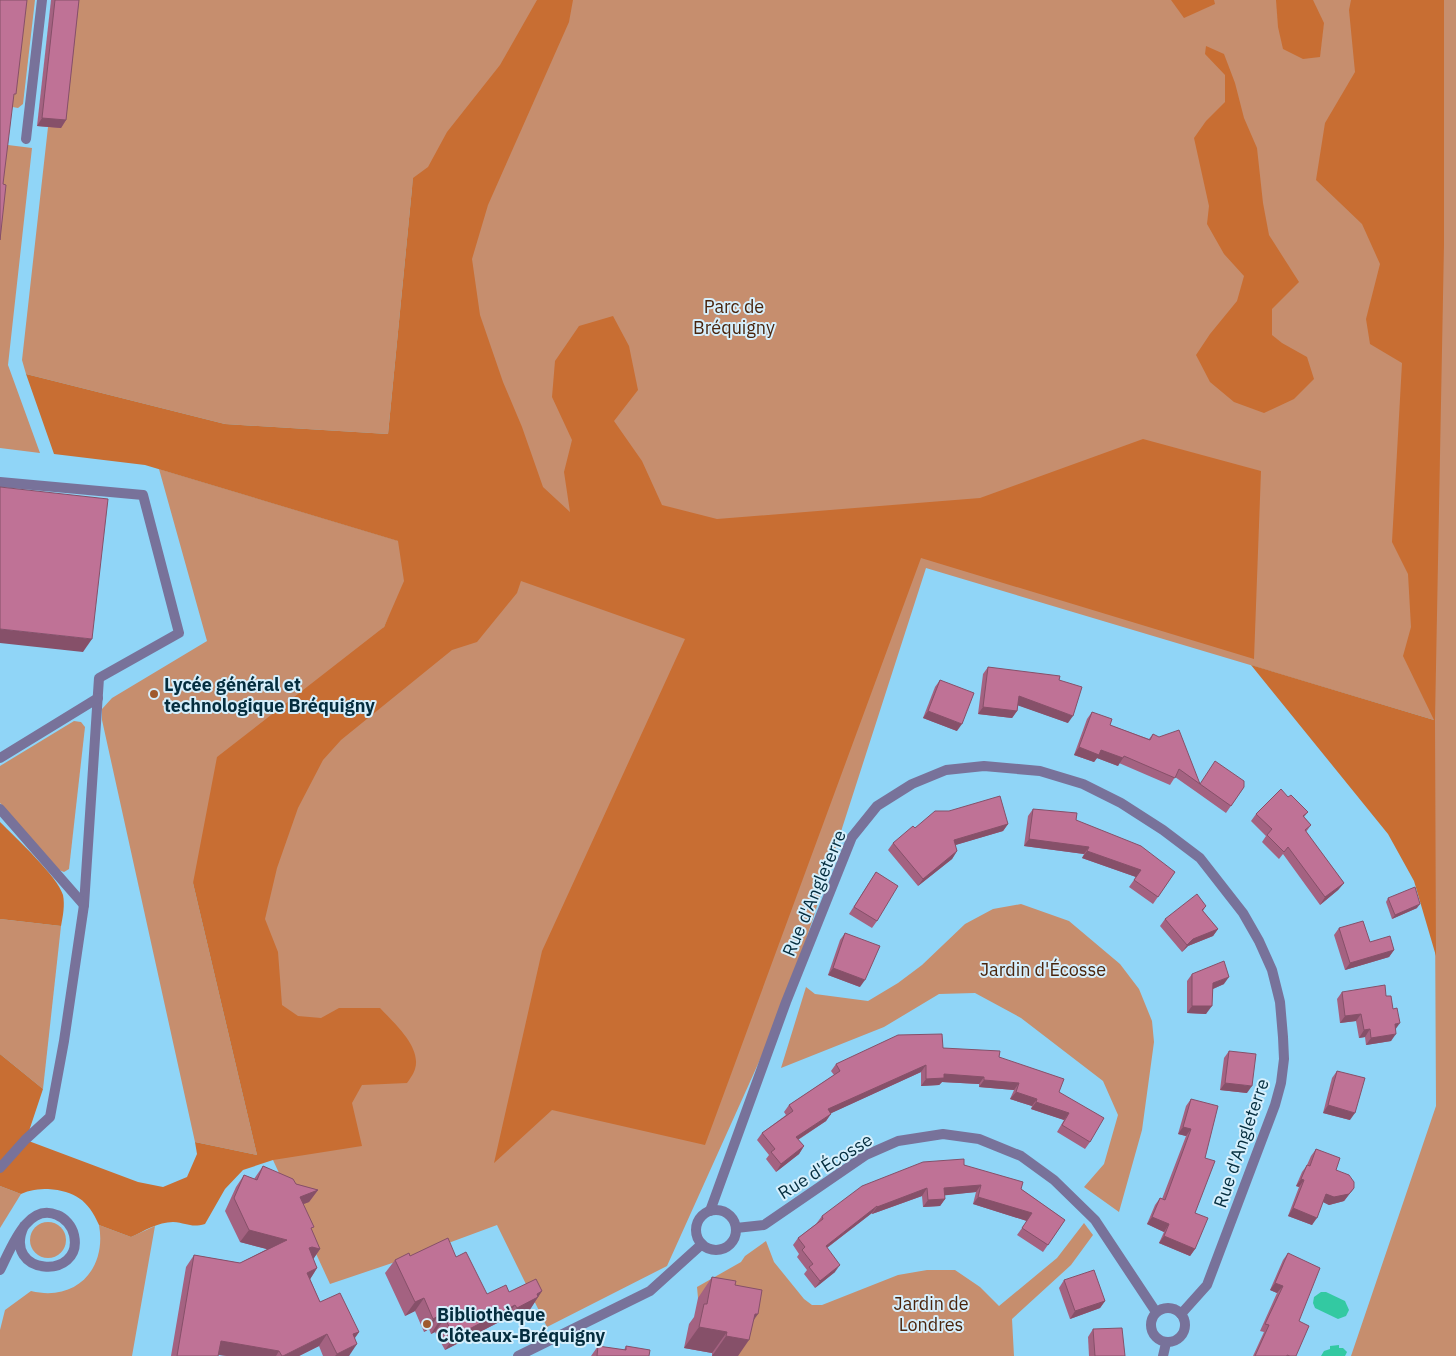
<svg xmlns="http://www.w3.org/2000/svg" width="1456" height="1356" viewBox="0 0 1456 1356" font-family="'IBM Plex Sans',sans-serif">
	<rect width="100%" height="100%" fill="#90d5f7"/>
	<g fill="#c68e6e">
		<polygon points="19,0 35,0 23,104 18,108 7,106"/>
		<polygon points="75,0 1456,0 1456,1356 1351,1356 1436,1106 1434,720 926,568 786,1002 667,1266 547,1327 497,1225 416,1255 330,1284 273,1160 201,876 391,631 393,609 384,627 193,883 257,1155 195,1142 102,720 102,709 112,698 207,641 159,469 399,541 413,178 388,434 225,424 26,374 22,360 48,127 61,127"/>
		<polygon points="0,144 32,148 8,365 40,453 0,448"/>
		<polygon points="74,721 81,722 85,727 69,869 64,872 59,870 0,803 0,766"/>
		<polygon points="1021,904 1069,921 1120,964 1139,989 1152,1021 1154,1042 1142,1130 1119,1212 1084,1187 1104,1164 1118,1115 1103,1081 1021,1018 975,993 939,994 884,1027 781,1068 806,987 815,994 868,1001 898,983 922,965 965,924 993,909"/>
		<polygon points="0,919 61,926 43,1089 0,1054"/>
		<polygon points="0,1186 21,1194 0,1228"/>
		<circle cx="48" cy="1240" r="18"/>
		<polygon points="1084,1223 1093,1235 1071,1265 1012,1319 1014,1356 736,1356 721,1302 698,1298 697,1287 741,1262 745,1256 766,1241 774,1262 804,1299 812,1305 822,1305 898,1275 927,1270 955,1270 980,1287 999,1306 1057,1258"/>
		<path d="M99,1225L131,1237L155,1226L132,1356H0V1330L5,1310L31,1291C76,1302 107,1269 99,1225Z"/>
	</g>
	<g fill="#c86e33">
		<path d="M537,0H573L569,22L488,205L472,259L480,315L503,382L522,427L543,487L570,512L564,472L572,440L552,397L555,361L579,326L613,316L629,346L638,390L614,421L642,461L662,505L717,519L980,498L1143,439L1261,471L1254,659L921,558L705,1145L552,1110L494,1163L542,951L685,639L521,581L517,593L477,642L452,650L341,740L323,760L298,808L277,868L265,919L278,952L282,1005L298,1016L321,1018L339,1008H380C393,1022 422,1047 415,1069C414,1073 410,1079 407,1083L362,1085L352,1103L362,1146L273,1160L243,1170L225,1189L205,1224C191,1228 187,1223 173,1222C158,1222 144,1231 131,1237L99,1225C88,1200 75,1191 48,1189C39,1189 29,1190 21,1194L0,1186V1054L43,1089L26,1140L138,1182L163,1187L187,1177L197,1154L195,1142L257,1155L193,883L217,757L384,627L404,581L398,541L145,465L54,454L26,374L225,424L388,434L413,178L428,167L447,132L500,65Z"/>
		<polygon points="1171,0 1214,0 1215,4 1184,18"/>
		<polygon points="1276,0 1313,0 1324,23 1320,57 1303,59 1283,49 1278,27"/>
		<polygon points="1351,0 1444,0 1444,244 1435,720 1436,956 1414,881 1388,834 1251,665 1434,720 1403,656 1411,627 1408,574 1392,542 1402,363 1370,344 1366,319 1380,264 1362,224 1316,180 1325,123 1355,72 1349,10"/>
		<polygon points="1206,46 1224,54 1235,83 1244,118 1257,148 1263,203 1269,235 1299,282 1272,309 1272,335 1282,343 1307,357 1314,379 1294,399 1264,413 1234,402 1210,382 1196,355 1210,334 1237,301 1244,276 1224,254 1207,224 1209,206 1194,138 1206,121 1225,102 1225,75 1205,54"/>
		<path d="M0,822C15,837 58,877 63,895C65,905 63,916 61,926L0,919Z"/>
	</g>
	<g fill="#33c9a2">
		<polygon points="1321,1292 1326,1292 1345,1301 1349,1310 1346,1316 1338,1319 1315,1308 1313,1303 1314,1297"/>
		<polygon points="1339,1345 1339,1348 1343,1348 1347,1352 1345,1356 1321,1356 1324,1351 1330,1349 1330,1346"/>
	</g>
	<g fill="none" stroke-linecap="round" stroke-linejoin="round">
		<g stroke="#78729a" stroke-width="10">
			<polyline points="26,139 42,0"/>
			<polyline points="0,482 143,495 179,633 99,678 84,905 64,1041 50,1117 25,1140 0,1168"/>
			<polyline points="0,758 98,698"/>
			<polyline points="0,809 84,905"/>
			<path d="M0,1270C11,1249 27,1202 57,1215C65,1218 72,1226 74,1235C84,1281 1,1276 24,1226"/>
		</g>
		<g stroke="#78729a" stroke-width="10">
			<circle cx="716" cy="1230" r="20"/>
			<polyline points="710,1211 786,1002 852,837 877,806 912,784 946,770 984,766 1040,771 1083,784 1121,803 1163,830 1200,858 1243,913 1259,941 1272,970 1280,1002 1283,1037 1284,1059 1281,1083 1275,1105 1207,1285 1181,1314"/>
			<polyline points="736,1228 764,1225 866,1155 898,1141 943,1134 979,1139 1021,1156 1054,1180 1095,1220 1156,1312"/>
			<circle cx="1168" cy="1325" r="17"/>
			<polyline points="518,1356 650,1291 702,1244"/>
			<polyline points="1163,1356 1166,1343"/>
		</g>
	</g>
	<g fill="#a46281">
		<polygon points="51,0 79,0 66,120 61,128 37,126"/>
		<polygon points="988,667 1059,680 1068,723 1018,705 1017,711 1012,718 978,714 983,674"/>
		<polygon points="940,680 957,731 923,718 935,687"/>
		<polygon points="1092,712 1110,725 1149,739 1153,734 1200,784 1244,787 1226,813 1195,791 1200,784 1195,791 1175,777 1170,785 1119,763 1118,766 1097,758 1094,762 1074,755 1087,719"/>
		<polygon points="1288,797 1308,812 1304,817 1311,825 1306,832 1344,883 1338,890 1320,905 1283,854 1279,859 1262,842 1266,836 1251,821 1256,814"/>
		<polygon points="1033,809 1076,820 1175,872 1153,904 1129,887 1136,877 1082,858 1084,854 1024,846 1028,816"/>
		<polygon points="1008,824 1003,831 955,845 957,851 952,859 918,886 888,850 893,843 915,828"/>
		<polygon points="876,872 877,921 872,928 849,914"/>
		<polygon points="1388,898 1417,908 1392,919 1386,902"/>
		<polygon points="1206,906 1203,911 1218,929 1213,936 1188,946 1182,952 1160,926 1165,919"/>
		<polygon points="1339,928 1370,942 1394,950 1389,957 1345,970 1334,935"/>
		<polygon points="845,933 860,987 828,975 840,940"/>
		<polygon points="1192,974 1224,984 1213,989 1206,1014 1187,1013 1187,981"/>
		<polygon points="1342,992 1386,996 1396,1029 1391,1041 1366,1045 1365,1037 1359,1038 1356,1021 1340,1023 1337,999"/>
		<polygon points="943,1048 999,1057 1059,1092 1090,1142 1085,1149 1057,1132 1064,1120 1031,1109 1032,1106 1010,1099 1014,1090 979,1087 979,1084 942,1082 939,1085 921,1086 921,1072 831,1113 826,1121 798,1140 804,1146 799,1154 776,1172 766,1159 769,1155 757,1140 762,1133 786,1115 784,1112 789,1105 834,1075 831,1071 836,1064"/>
		<polygon points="1229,1051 1247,1093 1220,1090 1224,1058"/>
		<polygon points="1337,1071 1350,1120 1323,1113 1332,1078"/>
		<polygon points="1191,1099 1205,1158 1195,1213 1195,1249 1190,1256 1159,1243 1164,1232 1147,1224 1155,1205 1160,1198 1162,1199 1186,1136 1178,1134 1186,1106"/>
		<polygon points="1316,1149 1354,1188 1344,1201 1329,1205 1323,1202 1312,1225 1288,1216 1299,1187 1296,1186 1302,1172 1307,1165 1311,1156"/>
		<polygon points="964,1165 1021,1189 1065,1220 1043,1252 1017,1235 1027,1221 973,1204 976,1192 944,1195 945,1199 940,1206 923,1207 922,1196 872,1214 872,1213 827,1248 835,1272 815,1288 804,1274 807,1270 797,1257 799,1254 793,1245 798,1238 816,1224 822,1216"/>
		<polygon points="263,1166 296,1184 318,1190 309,1202 303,1204 311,1230 320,1249 313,1259 317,1268 310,1279 320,1302 359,1332 355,1338 349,1356 323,1356 319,1346 299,1356 227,1356 219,1355 218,1356 171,1356 186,1267 194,1255 240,1263 267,1249 240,1242 225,1211 236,1187 244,1175 254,1179"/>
		<polygon points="1288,1253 1299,1321 1296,1356 1253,1356 1264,1332 1260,1331 1277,1293 1270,1290 1283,1260"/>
		<polygon points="410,1256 456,1257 487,1294 509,1292 542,1291 529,1311 507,1322 505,1319 445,1350 435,1332 431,1334 429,1329 424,1332 415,1311 405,1316 385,1273 395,1260"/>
		<polygon points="712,1277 735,1285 753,1321 738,1356 712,1356 712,1353 684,1348 689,1324 694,1317 698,1298"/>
		<polygon points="1064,1280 1105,1301 1100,1308 1070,1319 1059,1288"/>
		<polygon points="1093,1329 1125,1356 1089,1356 1088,1337"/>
		<polygon points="598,1346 624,1350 626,1346 649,1356 591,1356"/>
	</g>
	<g fill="#865069">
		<polygon points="42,118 66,120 61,128 37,126"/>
		<polygon points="0,629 92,639 83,652 0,643"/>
		<polygon points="1019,696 1073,716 1068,723 1014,704"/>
		<polygon points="983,707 1017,711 1012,718 978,714"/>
		<polygon points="928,711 962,724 957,731 923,718"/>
		<polygon points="1079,747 1101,750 1123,758 1118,766 1097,758 1094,762 1074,755"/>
		<polygon points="1008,824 1003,831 949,847 954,840"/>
		<polygon points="1029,839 1089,847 1084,854 1024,846"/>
		<polygon points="957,851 952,859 918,886 923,879"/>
		<polygon points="1087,851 1141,870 1136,877 1082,858"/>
		<polygon points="1344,883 1338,890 1320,905 1325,897"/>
		<polygon points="1420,904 1417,908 1392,919 1395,915"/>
		<polygon points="1218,929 1213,936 1188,946 1182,952 1187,945 1193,939"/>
		<polygon points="1394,950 1389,957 1345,970 1350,963"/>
		<polygon points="833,968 865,980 860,987 828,975"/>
		<polygon points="1229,977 1224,984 1208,991 1213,983"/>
		<polygon points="1192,1006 1212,1006 1206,1014 1187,1013"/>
		<polygon points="1361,1014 1356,1021 1340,1023 1345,1016"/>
		<polygon points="1400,1023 1395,1030 1395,1024"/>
		<polygon points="1370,1029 1365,1037 1359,1038 1364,1030"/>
		<polygon points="1396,1034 1391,1041 1366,1045 1371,1038"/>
		<polygon points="926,1065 921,1072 823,1117 828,1109"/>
		<polygon points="944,1074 984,1077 979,1084 942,1082 939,1085 921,1086 926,1079"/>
		<polygon points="984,1080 1019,1083 1014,1090 979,1087"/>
		<polygon points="1225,1083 1252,1086 1247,1093 1220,1090"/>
		<polygon points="1016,1092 1037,1099 1032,1106 1010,1099"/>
		<polygon points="1036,1102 1069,1113 1064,1120 1031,1109"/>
		<polygon points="1328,1105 1355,1113 1350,1120 1323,1113"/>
		<polygon points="831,1114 826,1121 791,1144 796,1137"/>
		<polygon points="1183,1127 1191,1129 1186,1136 1178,1134"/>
		<polygon points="804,1146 799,1154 776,1172 781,1164"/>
		<polygon points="1301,1179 1304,1180 1299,1187 1296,1186"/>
		<polygon points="981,1185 976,1192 939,1196 944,1188"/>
		<polygon points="927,1188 922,1196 872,1214 877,1207"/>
		<polygon points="1354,1188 1344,1201 1329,1205 1321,1201 1326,1194"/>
		<polygon points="318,1190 309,1202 291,1209 300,1197"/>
		<polygon points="978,1197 1032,1213 1027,1221 973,1204"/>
		<polygon points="945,1199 940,1206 923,1207 928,1200"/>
		<polygon points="877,1206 872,1213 820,1253 826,1246"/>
		<polygon points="1293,1208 1317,1218 1312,1225 1288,1216"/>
		<polygon points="1152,1217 1169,1224 1164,1232 1147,1224"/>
		<polygon points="249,1230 287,1240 278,1252 240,1242"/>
		<polygon points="1164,1236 1195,1249 1190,1256 1159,1243"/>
		<polygon points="312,1247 320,1249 312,1261 309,1248"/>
		<polygon points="840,1265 835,1272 815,1288 820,1281"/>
		<polygon points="317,1268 309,1281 307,1273"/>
		<polygon points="1275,1283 1283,1286 1277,1293 1270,1290"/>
		<polygon points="542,1291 529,1311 507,1322 517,1308 537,1294"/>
		<polygon points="424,1298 415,1311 405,1316 415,1302"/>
		<polygon points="1105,1301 1100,1308 1070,1319 1075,1311"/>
		<polygon points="515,1305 505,1319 445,1350 454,1337"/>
		<polygon points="755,1314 758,1314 744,1334"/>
		<polygon points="438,1316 429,1329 424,1332 433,1319"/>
		<polygon points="445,1318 435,1332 431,1334 440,1320"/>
		<polygon points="699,1327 727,1332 712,1353 684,1348"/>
		<polygon points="359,1332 350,1344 353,1334"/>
		<polygon points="327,1334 319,1346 299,1356 283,1356"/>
		<polygon points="726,1336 749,1340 738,1356 712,1356"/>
		<polygon points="221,1341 279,1351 276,1356 227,1356 212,1354"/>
		<polygon points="357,1344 349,1356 335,1356 337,1354"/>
	</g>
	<g fill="#bf7296" stroke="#865069">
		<polygon points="0,0 27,0 16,94 14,94 3,184 6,185 0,240"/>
		<polygon points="55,0 79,0 66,120 42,118"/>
		<polygon points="0,487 108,499 92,639 0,629"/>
		<polygon points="988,667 1060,676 1059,680 1082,687 1073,716 1019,696 1017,711 983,707"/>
		<polygon points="940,680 974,693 962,724 928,711"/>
		<polygon points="1092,712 1112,719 1110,725 1150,740 1153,734 1159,737 1179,730 1200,784 1179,769 1175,778 1124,756 1123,758 1101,750 1099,755 1079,747"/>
		<polygon points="1215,761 1244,781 1244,787 1231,806 1200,784"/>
		<polygon points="1281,789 1288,797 1291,795 1308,812 1303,816 1311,825 1305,830 1344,883 1325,897 1288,847 1284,852 1267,835 1272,829 1256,814"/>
		<polygon points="1000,796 1008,824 954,840 957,851 923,879 893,843 913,826 915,828 935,811 949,811"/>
		<polygon points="1033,809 1077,813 1076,820 1141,846 1175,872 1158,897 1134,880 1141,870 1087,851 1089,847 1029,839"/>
		<polygon points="876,872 898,886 877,921 854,907"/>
		<polygon points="1415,887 1420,904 1395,915 1388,898"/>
		<polygon points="1197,894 1206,906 1202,910 1218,929 1193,939 1187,945 1165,919"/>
		<polygon points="1363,921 1370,942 1390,936 1394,950 1350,963 1339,928"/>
		<polygon points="845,933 880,946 865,980 833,968"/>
		<polygon points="1224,961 1229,977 1213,983 1212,1006 1192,1006 1192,974"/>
		<polygon points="1385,985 1386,996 1391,996 1393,1009 1397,1008 1400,1023 1395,1024 1396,1034 1371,1038 1370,1029 1364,1030 1361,1014 1345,1016 1342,992"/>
		<polygon points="942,1034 943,1048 1000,1051 999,1057 1064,1079 1059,1092 1104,1118 1090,1142 1062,1125 1069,1113 1036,1102 1037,1099 1016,1092 1019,1083 984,1080 984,1077 944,1074 944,1078 926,1079 926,1065 828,1109 831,1114 796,1137 804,1146 781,1164 771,1152 775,1149 762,1133 793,1111 789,1105 840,1071 836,1064 898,1035"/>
		<polygon points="1229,1051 1256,1054 1252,1086 1225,1083"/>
		<polygon points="1337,1071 1365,1078 1355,1113 1328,1105"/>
		<polygon points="1191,1099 1218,1106 1205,1158 1215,1161 1195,1213 1208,1218 1195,1249 1164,1236 1169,1224 1152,1217 1160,1198 1165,1200 1191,1129 1183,1127"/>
		<polygon points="1316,1149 1340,1158 1336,1170 1349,1175 1354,1182 1354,1188 1349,1194 1334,1197 1326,1194 1317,1218 1293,1208 1304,1180 1301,1179 1307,1165 1310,1166"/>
		<polygon points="964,1159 964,1165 1023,1182 1021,1189 1065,1220 1048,1245 1022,1228 1032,1213 978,1197 981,1185 944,1188 945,1199 928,1200 927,1188 877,1207 877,1206 826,1246 840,1265 820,1281 809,1267 813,1264 802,1250 805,1247 798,1238 823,1219 822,1216 862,1186 923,1162"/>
		<polygon points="263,1166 293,1179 296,1184 318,1190 300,1197 314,1227 311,1228 320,1249 312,1247 309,1248 317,1268 307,1273 320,1302 340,1293 359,1332 353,1334 357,1344 337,1354 327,1334 283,1356 282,1356 279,1351 221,1341 218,1356 177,1356 194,1255 240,1263 287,1240 249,1230 234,1198 244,1175 257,1180"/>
		<polygon points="448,1238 456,1257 466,1252 487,1294 506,1285 509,1292 536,1279 542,1291 537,1294 538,1297 517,1308 515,1305 454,1337 445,1318 440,1320 438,1316 433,1319 424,1298 415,1302 395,1260 409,1253 410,1256"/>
		<polygon points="1288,1253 1320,1268 1299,1321 1309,1326 1296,1356 1290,1356 1287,1355 1287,1356 1255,1356 1269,1325 1265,1324 1283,1286 1275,1283"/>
		<polygon points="1094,1270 1105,1301 1075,1311 1064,1280"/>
		<polygon points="712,1277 736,1281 735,1285 762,1290 758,1314 755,1314 749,1340 726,1336 727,1332 699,1327 704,1304 707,1304"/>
		<polygon points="1122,1328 1125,1356 1095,1356 1093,1329"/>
		<polygon points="598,1346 626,1350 626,1346 650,1350 649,1356 597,1356"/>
	</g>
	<g fill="#9f5a2e" stroke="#d6effc" stroke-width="2">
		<circle cx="154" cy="694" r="5"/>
		<circle cx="427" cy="1324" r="5"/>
	</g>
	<g text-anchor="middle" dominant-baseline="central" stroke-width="4" stroke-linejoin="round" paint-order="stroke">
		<g font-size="18" fill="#49240c" stroke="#d6effc">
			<text x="734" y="306">Parc de<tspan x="734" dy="21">Bréquigny</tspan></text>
			<text x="1043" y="969">Jardin d'Écosse</text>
			<text x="931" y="1303">Jardin de<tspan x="931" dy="21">Londres</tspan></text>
		</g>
		<g font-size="18" font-weight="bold" fill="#042d3e" stroke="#d6effc" text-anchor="start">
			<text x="164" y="684">Lycée général et<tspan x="164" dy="21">technologique Bréquigny</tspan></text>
			<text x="437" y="1314">Bibliothèque<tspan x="437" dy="21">Clôteaux-Bréquigny</tspan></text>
		</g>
		<g font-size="18" fill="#042d3e" stroke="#d6effc">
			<text transform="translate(814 893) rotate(-67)">Rue d'Angleterre</text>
			<text transform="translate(1241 1143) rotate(-71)">Rue d'Angleterre</text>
			<text transform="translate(825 1166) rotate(-32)">Rue d'Écosse</text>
		</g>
	</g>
</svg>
